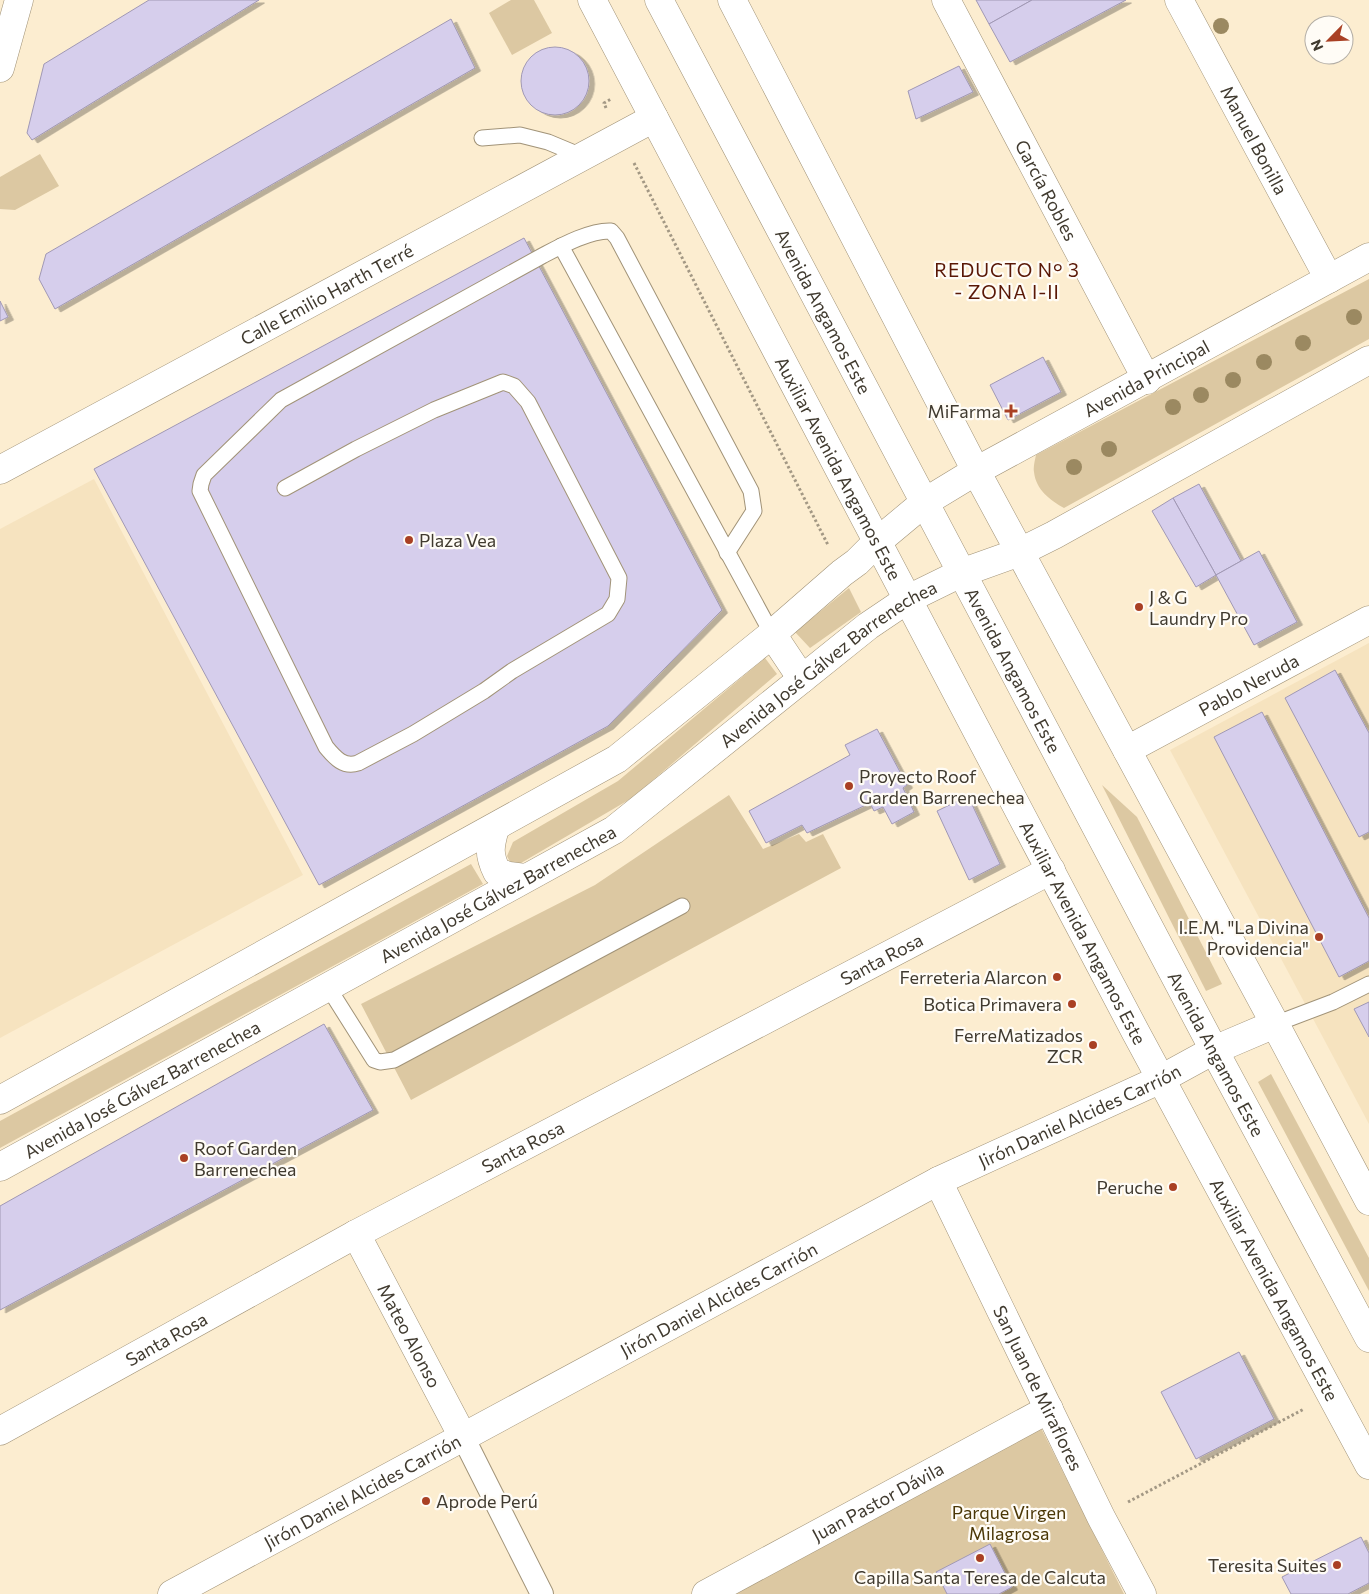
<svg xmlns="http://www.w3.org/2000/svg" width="1369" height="1594" viewBox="0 0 1369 1594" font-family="Commissioner,sans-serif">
	<defs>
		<filter id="shadow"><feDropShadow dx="5.5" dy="3" stdDeviation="0" flood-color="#0004"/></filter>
	</defs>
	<rect width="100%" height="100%" fill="#fcedd0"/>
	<g fill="#f6e3bf">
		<polygon points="94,479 303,875 0,1038 0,529"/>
		<polygon points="1369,643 1369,1124 1170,750"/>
	</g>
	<g fill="#dcc8a2">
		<polygon points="511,0 534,0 552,33 512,55 489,13"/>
		<polygon points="40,154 59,186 15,210 0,209 0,177"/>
		<path d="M1369,279V339L1064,508C1050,500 1036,490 1034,472C1033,467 1035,460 1036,455Z"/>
		<polygon points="849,588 861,612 810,648 795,632"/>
		<polygon points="765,658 777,674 632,798 521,863 511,864 507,856 513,842 618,781"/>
		<polygon points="1102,785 1137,817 1222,984 1206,991"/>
		<polygon points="729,795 763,849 799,834 806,842 823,834 841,868 411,1100 361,1004 595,885"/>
		<polygon points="471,864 483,884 0,1148 0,1121"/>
		<polygon points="1271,1074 1369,1258 1369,1291 1258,1082"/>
		<polygon points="1039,1424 1124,1594 731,1594"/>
	</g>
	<g fill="#d6ceec" stroke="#a098b4" filter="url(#shadow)">
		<polygon points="149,0 259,0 32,140 27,133 44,64"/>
		<polygon points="976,0 1032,0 989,24"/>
		<polygon points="1032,0 1126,0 1010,62 989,24"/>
		<polygon points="451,19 475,68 55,309 39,279 46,254"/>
		<circle cx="555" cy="81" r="34"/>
		<polygon points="959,66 973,92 916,119 908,91"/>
		<polygon points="524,238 722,610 608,726 319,885 94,469"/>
		<polygon points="0,301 8,317 0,321"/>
		<polygon points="1043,357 1061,392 1008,420 990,385"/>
		<polygon points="1199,484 1241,561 1216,575 1173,498"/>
		<polygon points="1173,498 1216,575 1196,587 1152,511"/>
		<polygon points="1259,551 1297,622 1254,645 1216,575"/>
		<polygon points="1335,670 1369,733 1369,832 1359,837 1285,698"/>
		<polygon points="1262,712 1369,918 1369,961 1339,977 1214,737"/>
		<polygon points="877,729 907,785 903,788 914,812 892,824 883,807 874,811 870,803 807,833 802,825 766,843 749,811 850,755 845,745"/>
		<polygon points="968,796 1000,864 969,880 937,811"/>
		<polygon points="1369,1002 1369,1037 1354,1009"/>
		<polygon points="324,1024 373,1110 0,1310 0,1206"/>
		<polygon points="1239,1352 1274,1419 1196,1459 1161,1392"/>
		<polygon points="1361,1537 1369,1553 1369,1583 1348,1594 1291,1594 1282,1577"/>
		<polygon points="990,1544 1012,1587 999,1594 947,1594 936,1572"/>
	</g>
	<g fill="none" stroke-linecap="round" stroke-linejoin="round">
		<g stroke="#a19378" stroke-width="17">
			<g id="service">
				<polyline points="482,138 520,135 548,142 584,157"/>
				<polyline points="561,246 772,634"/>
				<path d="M285,488L356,449L434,410L503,382L514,386L528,402L619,578L617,599L608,614L512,671L484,691L413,734L358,763C344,768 335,758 326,747L200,491L201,484L204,475L281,400L542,256C561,246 590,230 611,231L617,238L751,491L754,511L727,553"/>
				<polyline points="328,987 374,1060 380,1062 394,1060 682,906"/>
				<polyline points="1275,1024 1333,1002 1369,984"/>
			</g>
		</g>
		<g stroke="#a19378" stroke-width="24">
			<polyline id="pedestrian" points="463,1437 542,1594"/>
		</g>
		<g stroke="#a19378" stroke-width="29">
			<g id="minor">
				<path id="s1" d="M946,0L1147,380"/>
				<path id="s2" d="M1179,0L1329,279"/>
				<polyline points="0,68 19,0"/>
				<path id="s3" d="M0,470L654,118"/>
				<path id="s4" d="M1127,750L1369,620"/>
				<path id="s5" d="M938,1181L1101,1517L1142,1594"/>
				<path id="s6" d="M356,1234L463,1437"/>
				<path id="s7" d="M0,1431L356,1234L1051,870"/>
				<path id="s8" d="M172,1594L938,1181L1161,1079L1214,1050L1275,1024"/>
				<path id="s9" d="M706,1594L1049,1409"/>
			</g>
		</g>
		<g stroke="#a19378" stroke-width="29">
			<g id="tertiary">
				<path id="s10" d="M592,0L1135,1031L1369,1465"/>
			</g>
		</g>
		<g stroke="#a19378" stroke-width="29">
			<g id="secondary">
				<polyline points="772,634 802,679"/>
				<path d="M495,828C490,846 488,854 497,872L509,876L525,878"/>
				<path id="s11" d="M0,1100L617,759L772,634L842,573L857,562L877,542L925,502L976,471L1369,257"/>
				<path id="s12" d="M0,1167L614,830L868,626L908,599L961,573L1020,552L1054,535L1369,360"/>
			</g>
		</g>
		<g stroke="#a19378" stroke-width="29">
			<g id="primary">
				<path id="s13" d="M659,0L1214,1050L1369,1338"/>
				<polyline points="732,0 976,471 1275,1024 1369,1201"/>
			</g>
		</g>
		<g stroke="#a39884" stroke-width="3" stroke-dasharray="2.5 2.5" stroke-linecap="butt">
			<polyline points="606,108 604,103 611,99"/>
			<polyline points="634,163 828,545"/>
			<polyline points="1128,1502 1304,1409"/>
		</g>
		<use href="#service" stroke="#fff" stroke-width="15"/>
		<use href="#pedestrian" stroke="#fff" stroke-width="22"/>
		<use href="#minor" stroke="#fff" stroke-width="28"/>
		<use href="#tertiary" stroke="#fff" stroke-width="28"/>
		<use href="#secondary" stroke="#fff" stroke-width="28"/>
		<use href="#primary" stroke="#fff" stroke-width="28"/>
	</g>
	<g fill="#9b8961">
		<circle cx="1221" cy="26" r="8"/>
		<circle cx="1354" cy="317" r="8"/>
		<circle cx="1303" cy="343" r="8"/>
		<circle cx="1264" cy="362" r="8"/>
		<circle cx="1233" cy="380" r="8"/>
		<circle cx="1201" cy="395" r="8"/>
		<circle cx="1173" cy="407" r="8"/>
		<circle cx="1109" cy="449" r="8"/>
		<circle cx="1074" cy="467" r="8"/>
	</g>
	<g fill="#a94024" stroke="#fffcf6" stroke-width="2">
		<path d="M1008.5 403.5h5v5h5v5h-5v5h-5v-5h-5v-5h5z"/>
		<circle cx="409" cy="540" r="5"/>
		<circle cx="1139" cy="607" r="5"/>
		<circle cx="849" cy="786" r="5"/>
		<circle cx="1319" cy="937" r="5"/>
		<circle cx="1057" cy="977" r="5"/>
		<circle cx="1072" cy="1004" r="5"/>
		<circle cx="1093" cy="1045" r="5"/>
		<circle cx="184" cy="1158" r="5"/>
		<circle cx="1173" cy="1187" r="5"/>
		<circle cx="426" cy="1501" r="5"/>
		<circle cx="980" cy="1558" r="5"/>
		<circle cx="1337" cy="1565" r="5"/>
	</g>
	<g text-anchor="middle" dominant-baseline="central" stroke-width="4.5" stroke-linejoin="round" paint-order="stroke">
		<g font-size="18" fill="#403a2f" stroke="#fffcf6">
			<text stroke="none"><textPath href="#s2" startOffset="159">Manuel Bonilla</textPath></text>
			<text stroke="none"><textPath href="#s1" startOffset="215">García Robles</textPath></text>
			<text stroke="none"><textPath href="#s3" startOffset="371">Calle Emilio Harth Terré</textPath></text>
			<text stroke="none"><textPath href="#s13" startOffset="352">Avenida Angamos Este</textPath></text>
			<text stroke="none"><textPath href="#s11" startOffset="1360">Avenida Principal</textPath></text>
			<text stroke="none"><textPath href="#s10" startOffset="529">Auxiliar Avenida Angamos Este</textPath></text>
			<text stroke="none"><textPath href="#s12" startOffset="972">Avenida José Gálvez Barrenechea</textPath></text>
			<text stroke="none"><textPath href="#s13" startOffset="758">Avenida Angamos Este</textPath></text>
			<text stroke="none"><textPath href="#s4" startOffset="138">Pablo Neruda</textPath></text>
			<text stroke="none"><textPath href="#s12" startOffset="568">Avenida José Gálvez Barrenechea</textPath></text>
			<text stroke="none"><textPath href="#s10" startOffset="1054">Auxiliar Avenida Angamos Este</textPath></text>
			<text stroke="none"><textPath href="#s7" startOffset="1000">Santa Rosa</textPath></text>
			<text stroke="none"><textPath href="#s13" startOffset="1192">Avenida Angamos Este</textPath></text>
			<text stroke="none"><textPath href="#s12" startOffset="162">Avenida José Gálvez Barrenechea</textPath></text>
			<text stroke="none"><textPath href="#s8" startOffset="1026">Jirón Daniel Alcides Carrión</textPath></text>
			<text stroke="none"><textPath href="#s7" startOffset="595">Santa Rosa</textPath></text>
			<text stroke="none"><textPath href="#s10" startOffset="1459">Auxiliar Avenida Angamos Este</textPath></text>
			<text stroke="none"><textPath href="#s8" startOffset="621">Jirón Daniel Alcides Carrión</textPath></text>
			<text stroke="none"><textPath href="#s6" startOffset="115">Mateo Alonso</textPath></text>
			<text stroke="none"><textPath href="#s7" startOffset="190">Santa Rosa</textPath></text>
			<text stroke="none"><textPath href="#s5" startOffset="230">San Juan de Miraflores</textPath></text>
			<text stroke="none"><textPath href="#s8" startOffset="216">Jirón Daniel Alcides Carrión</textPath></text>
			<text stroke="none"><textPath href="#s9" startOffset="195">Juan Pastor Dávila</textPath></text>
		</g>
		<g font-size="18" fill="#403a2f" stroke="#fffcf6" text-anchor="end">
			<text x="1001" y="411">MiFarma</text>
			<text x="419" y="540" text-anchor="start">Plaza Vea</text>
			<text x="1149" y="597" text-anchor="start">J &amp; G<tspan x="1149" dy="21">Laundry Pro</tspan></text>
			<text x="859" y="776" text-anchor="start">Proyecto Roof<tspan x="859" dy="21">Garden Barrenechea</tspan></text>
			<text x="1309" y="927">I.E.M. "La Divina<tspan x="1309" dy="21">Providencia"</tspan></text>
			<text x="1047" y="977">Ferreteria Alarcon</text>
			<text x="1062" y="1004">Botica Primavera</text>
			<text x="1083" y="1035">FerreMatizados<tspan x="1083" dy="21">ZCR</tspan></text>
			<text x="194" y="1148" text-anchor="start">Roof Garden<tspan x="194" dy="21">Barrenechea</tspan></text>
			<text x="1163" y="1187">Peruche</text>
			<text x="436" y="1501" text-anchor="start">Aprode Perú</text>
			<text x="1327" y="1565">Teresita Suites</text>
			<text x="980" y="1577" text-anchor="middle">Capilla Santa Teresa de Calcuta</text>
		</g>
		<g font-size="18" fill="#4b3706" stroke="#fffcf6">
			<text x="1009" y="1512">Parque Virgen<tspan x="1009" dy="21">Milagrosa</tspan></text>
		</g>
		<g font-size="19" letter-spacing="1" fill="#5a1806" stroke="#fffcf6">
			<text x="1007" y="269">REDUCTO N° 3<tspan x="1007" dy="22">- ZONA I-II</tspan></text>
		</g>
	</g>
	<g transform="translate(1329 40) rotate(246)"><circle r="24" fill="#fffcf6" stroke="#b3aea6"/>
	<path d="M0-4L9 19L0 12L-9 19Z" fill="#a94024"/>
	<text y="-8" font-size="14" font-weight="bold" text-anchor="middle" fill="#403a2f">N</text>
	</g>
</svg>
